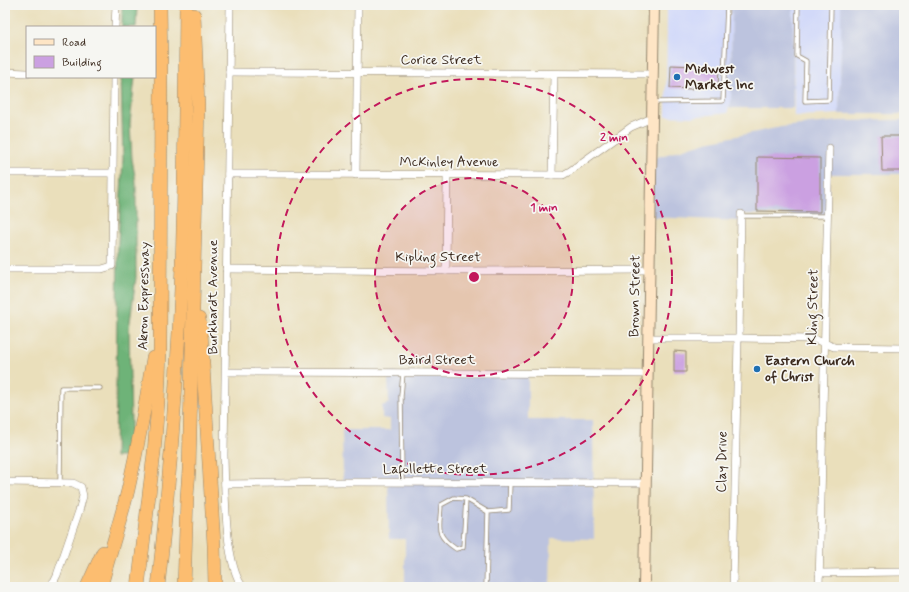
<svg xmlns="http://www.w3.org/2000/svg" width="909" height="592" viewBox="0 0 909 592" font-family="Mynerve,sans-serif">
	<rect width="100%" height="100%" fill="#f6f6f2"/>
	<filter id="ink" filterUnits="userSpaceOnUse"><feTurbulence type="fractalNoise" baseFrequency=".025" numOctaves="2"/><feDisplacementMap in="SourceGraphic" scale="8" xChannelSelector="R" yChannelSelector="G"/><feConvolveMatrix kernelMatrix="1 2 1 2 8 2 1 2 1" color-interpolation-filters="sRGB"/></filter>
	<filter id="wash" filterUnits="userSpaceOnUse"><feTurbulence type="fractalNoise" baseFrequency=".012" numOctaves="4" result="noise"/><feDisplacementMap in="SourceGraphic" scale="16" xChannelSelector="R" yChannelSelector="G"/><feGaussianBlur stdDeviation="0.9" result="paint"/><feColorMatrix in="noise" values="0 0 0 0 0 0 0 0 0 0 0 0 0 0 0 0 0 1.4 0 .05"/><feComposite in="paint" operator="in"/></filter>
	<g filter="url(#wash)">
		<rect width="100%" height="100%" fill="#eadfbb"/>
		<g fill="#d2d9f9">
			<polygon points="667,5 732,5 731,103 727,113 691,117 666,116"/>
			<polygon points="793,5 841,5 841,48 839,114 794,116"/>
		</g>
		<g fill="#bcc3de">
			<polygon points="732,5 793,5 793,108 729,108 731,103"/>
			<polygon points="841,5 904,5 904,114 839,114 841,48"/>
			<polygon points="904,120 904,174 829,174 828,216 741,214 741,221 651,217 651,159 707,142 781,127 839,121"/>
			<polygon points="388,373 528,373 528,420 593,420 594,539 551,538 550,587 405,587 405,539 389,539 388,482 342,482 343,474 342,430 390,430 390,419 382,418 382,406 389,403"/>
		</g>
		<g fill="#6eb378" stroke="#546e4b">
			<polygon points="122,5 137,5 136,27 122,27"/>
			<polygon points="121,77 135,77 130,124 132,159 136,182 136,278 129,329 131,426 127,457 115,457 118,242 123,159"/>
		</g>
		<g id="blocks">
			<g fill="#cba0e1">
				<polygon points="671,65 719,67 718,88 692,87 692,89 670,88"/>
				<polygon points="881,136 904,136 904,171 882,171"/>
				<polygon points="757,157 820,158 820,212 757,211"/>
				<polygon points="674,351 686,352 686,372 674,372"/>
			</g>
		</g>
	</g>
	<g filter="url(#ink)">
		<use href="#blocks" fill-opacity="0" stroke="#92846c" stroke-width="1"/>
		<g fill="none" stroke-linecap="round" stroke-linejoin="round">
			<g stroke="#92846c" stroke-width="5">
				<g id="lane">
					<polyline points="798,5 797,56 806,61 805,101 829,100 831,5"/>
					<polyline points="653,102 723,101 727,5"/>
					<polyline points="741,216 827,216"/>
					<polyline points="60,482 61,388 100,388"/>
					<polyline points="402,482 401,396 403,373"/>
					<path d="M466,499L463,547L456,549C434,534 440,529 441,505L454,498L466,499L488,512"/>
					<polyline points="486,587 488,512 509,510 510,482"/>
				</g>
			</g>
			<g stroke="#92846c" stroke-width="8">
				<g id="street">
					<path d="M230,5L224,455C225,486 224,564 243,587"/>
					<polyline points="115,27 116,5"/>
					<polyline points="5,72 27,73"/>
					<polyline points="229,72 653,74"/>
					<polyline points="5,173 113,173"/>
					<polyline points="228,174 563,175 570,171 631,127 652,118"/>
					<polyline points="356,175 358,5"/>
					<polyline points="552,175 554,74"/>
					<polyline points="5,269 102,269 112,266 114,77"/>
					<polyline points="226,269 446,271 649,270"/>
					<polyline points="446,271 447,175"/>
					<polyline points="649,338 739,338 814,339 834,347 904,348"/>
					<polyline points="739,338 741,214"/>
					<polyline points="226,372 648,374"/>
					<polyline points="5,482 73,483 81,487 83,496 79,511 57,575 54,581 48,587"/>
					<polyline points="225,484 342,482 646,483"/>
					<polyline points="819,573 904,572"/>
					<polyline points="733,587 738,338"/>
					<polyline points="819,587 829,148"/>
				</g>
			</g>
			<g stroke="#92846c" stroke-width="12">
				<polyline id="secondary" points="644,587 654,5"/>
			</g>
			<g stroke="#92846c" stroke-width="14">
				<g id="highway">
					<polyline points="199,319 201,332 214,545 215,587"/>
					<polyline points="87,587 103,552"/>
					<path d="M101,587C109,554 120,523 128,490C138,446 146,402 153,358"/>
					<polyline points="138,587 154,453 158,402 160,352 161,66 160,5"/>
					<path d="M158,587C170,480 178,372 182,265C185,178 185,92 186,5"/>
					<polyline points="184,587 187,497 189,470 197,147 198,105 194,15"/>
				</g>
			</g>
			<use href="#lane" stroke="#fff" stroke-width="3.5"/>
			<use href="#street" stroke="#fff" stroke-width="7"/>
			<use href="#secondary" stroke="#fee5c5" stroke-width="10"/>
			<use href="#highway" stroke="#fcbd6f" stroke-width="13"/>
		</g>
	</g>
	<circle cx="474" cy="277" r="99" fill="#c2185b" fill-opacity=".12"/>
	<g fill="none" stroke="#c2185b" stroke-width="2" stroke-dasharray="7 5">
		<circle cx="474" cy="277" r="99"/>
		<circle cx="474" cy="277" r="198"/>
	</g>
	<g fill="#1f6fb2" stroke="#f6f6f2" stroke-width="1.5">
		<circle cx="677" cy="77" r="4"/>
		<circle cx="757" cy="369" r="4"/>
	</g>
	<g text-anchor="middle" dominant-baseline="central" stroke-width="3.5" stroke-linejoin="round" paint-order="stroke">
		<g font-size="14" fill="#3b2a1e" stroke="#f6f6f2">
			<text x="441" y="60">Corice Street</text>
			<text x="449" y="162">McKinley Avenue</text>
			<text x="438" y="257">Kipling Street</text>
			<text transform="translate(144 296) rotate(-89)">Akron Expressway</text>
			<text transform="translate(635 296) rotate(-89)">Brown Street</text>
			<text transform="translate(213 297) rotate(-90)">Burkhardt Avenue</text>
			<text transform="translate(813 307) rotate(-89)">Kling Street</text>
			<text x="437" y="360">Baird Street</text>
			<text transform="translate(722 462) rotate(-89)">Clay Drive</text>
			<text x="435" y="469">Lafollette Street</text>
		</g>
		<g font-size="14" font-weight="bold" fill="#3b2a1e" stroke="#f6f6f2" text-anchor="start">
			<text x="685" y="69">Midwest<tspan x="685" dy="16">Market Inc</tspan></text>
			<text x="765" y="361">Eastern Church<tspan x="765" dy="16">of Christ</tspan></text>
		</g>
	</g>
	<circle cx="474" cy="277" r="6" fill="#c2185b" stroke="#f6f6f2" stroke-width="2"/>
	<g font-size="12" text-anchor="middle" font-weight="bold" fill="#c2185b" stroke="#f6f6f2" stroke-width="3.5" stroke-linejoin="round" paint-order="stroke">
		<text x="614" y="141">2 min</text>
		<text x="544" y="211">1 min</text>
	</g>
	<rect width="909" height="592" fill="none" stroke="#f6f6f2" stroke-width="20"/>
	<rect x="26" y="26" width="130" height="52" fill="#f6f6f2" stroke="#aba49d"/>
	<rect x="34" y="39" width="20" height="6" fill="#fee5c5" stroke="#aba49d"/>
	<text x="62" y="46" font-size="12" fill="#3b2a1e">Road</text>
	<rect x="34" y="56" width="20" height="12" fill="#cba0e1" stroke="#aba49d"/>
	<text x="62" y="66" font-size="12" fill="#3b2a1e">Building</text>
</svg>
